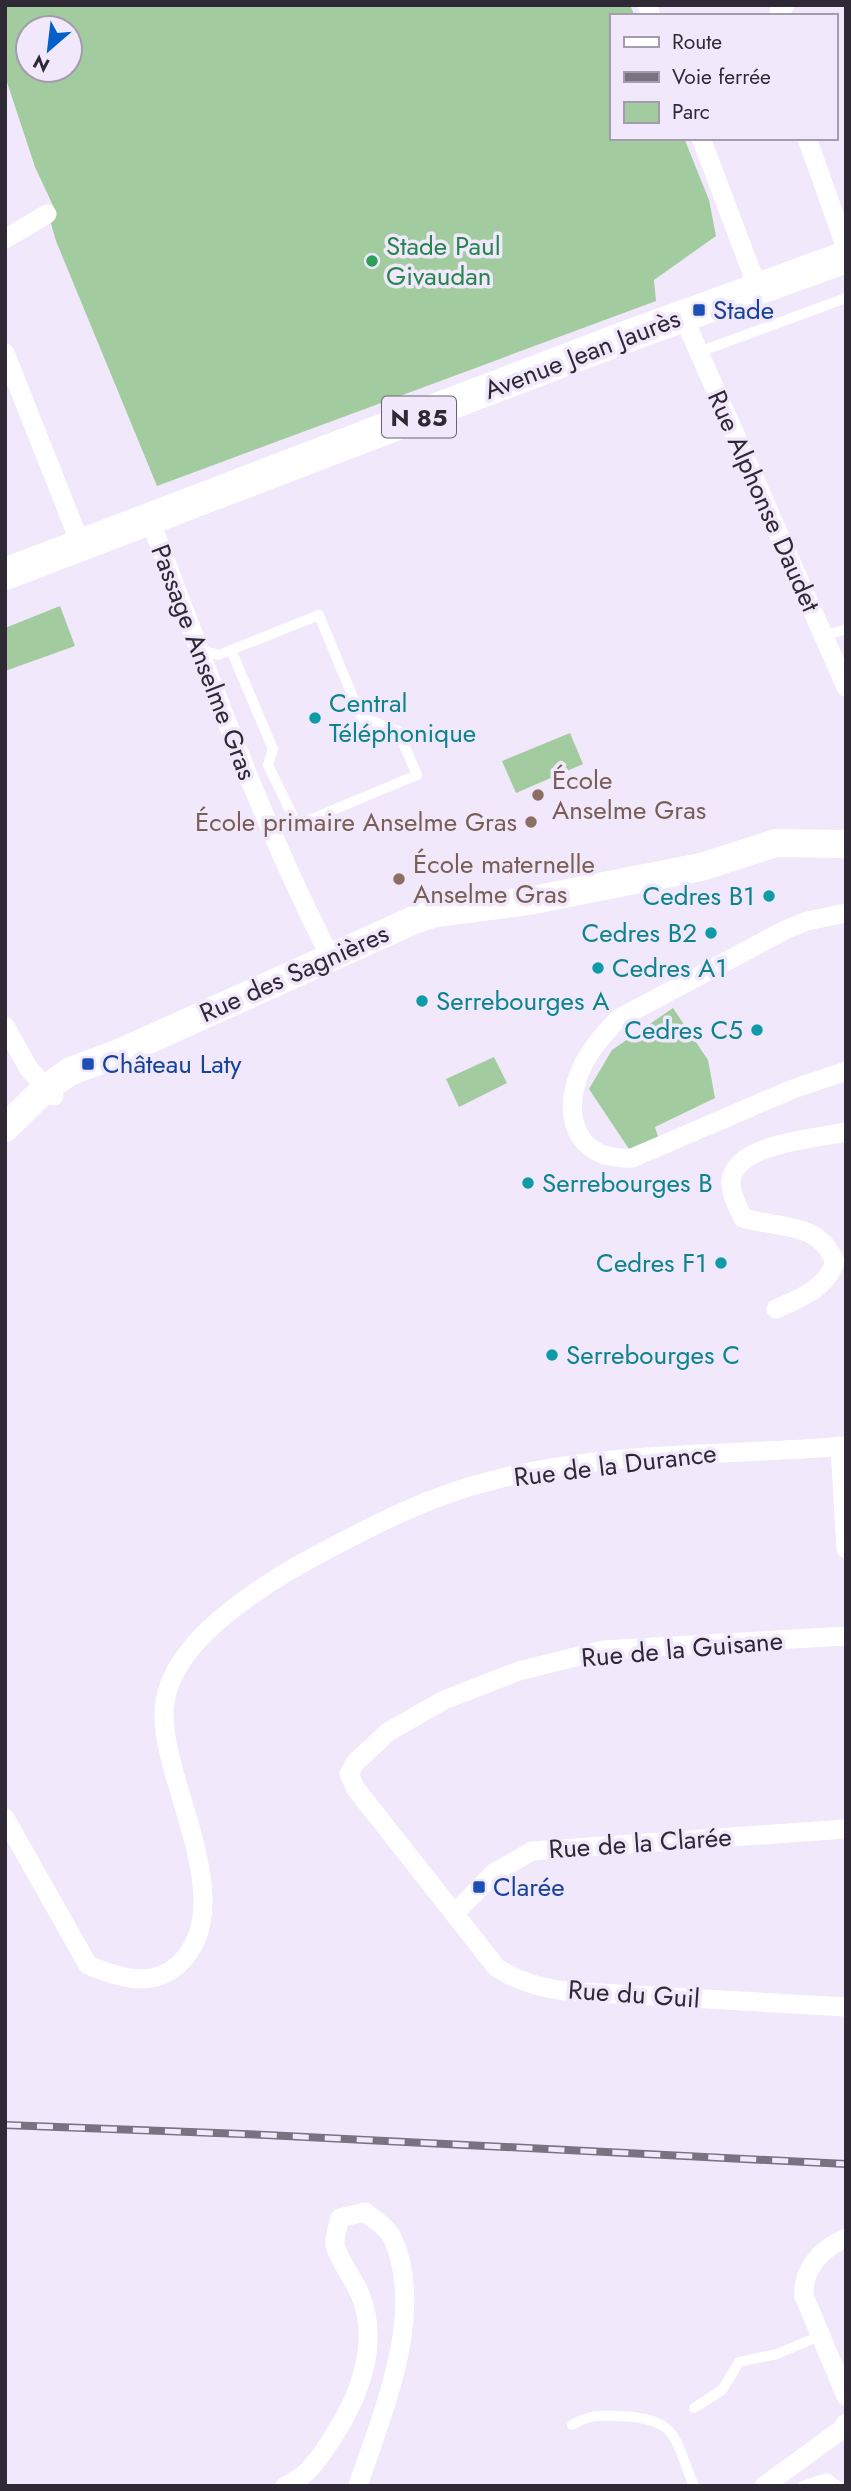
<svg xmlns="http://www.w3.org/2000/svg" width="851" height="2491" viewBox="0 0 851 2491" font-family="Jost,sans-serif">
	<rect width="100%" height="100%" fill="#f1e8fb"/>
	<g fill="#a2cc9f" fill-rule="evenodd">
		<path d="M5,5H630L635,16H611V138H684L709,200L716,236L654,280L656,301L157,486L56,241L50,220L56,212L35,167L5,76ZM28,28H70V70H28Z"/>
		<polygon points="60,606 75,646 5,671 5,628"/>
		<polygon points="570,733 583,764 516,793 502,761"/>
		<polygon points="673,1008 708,1060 715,1098 655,1127 658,1137 629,1149 589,1089 612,1050"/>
		<polygon points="494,1057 507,1083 459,1107 446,1079"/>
	</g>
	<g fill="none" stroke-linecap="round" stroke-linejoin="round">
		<g stroke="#fff" stroke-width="10">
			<polyline points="699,352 846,298"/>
			<polyline points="824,636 846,629"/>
			<polyline points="200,650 219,655 231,650 319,615 361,717 398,731 417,775 297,825 268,765 273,749 231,650"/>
			<polyline points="694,2408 722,2390 739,2362 777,2354 820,2336"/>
			<path d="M572,2425C589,2415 599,2415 619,2416C679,2419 673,2436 694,2486"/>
			<polyline points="803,2486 827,2478 837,2486"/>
		</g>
		<g stroke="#fff" stroke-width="19">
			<polyline points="647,5 651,16"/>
			<polyline points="779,16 780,7 785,5"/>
			<polyline points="701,138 758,289"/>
			<polyline points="807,138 846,248"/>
			<polyline points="5,239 47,214"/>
			<polyline points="683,316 846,687"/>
			<polyline points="5,353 81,545"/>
			<path d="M150,520C206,666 258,816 330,956"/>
			<path d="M846,913L807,921L785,930L618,1019C605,1033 593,1046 584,1063C560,1110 572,1161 632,1158L793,1089L846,1071"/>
			<polyline points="5,1026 29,1069 54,1096"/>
			<path d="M776,1309C800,1298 825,1290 835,1262C819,1221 781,1229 743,1218C738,1207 730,1194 731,1181C735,1143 815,1139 846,1132"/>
			<polyline points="840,1446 846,1549"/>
			<path d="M846,1636L603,1650L519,1671L444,1700L388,1732L355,1763L349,1774L356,1789L497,1968C520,1982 539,1987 565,1991L846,2007"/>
			<path d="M5,1818L88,1965C117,1977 151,1989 178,1965C242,1907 163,1785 164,1714C164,1691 175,1669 189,1651C220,1612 277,1576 321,1553C377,1523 432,1495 494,1480C609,1450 729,1456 846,1446"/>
			<polyline points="456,1912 494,1873 532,1851 846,1829"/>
			<path d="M846,2238C822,2248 802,2269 804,2296L846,2396"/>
			<path d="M285,2486C308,2477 320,2457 333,2437C360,2396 380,2342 360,2294C353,2278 339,2261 335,2245C334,2238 338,2226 340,2218L365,2212C373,2219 388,2228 392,2237C427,2312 382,2413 358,2486"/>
			<polyline points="764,2486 841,2430 846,2423"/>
		</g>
		<polyline stroke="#fff" stroke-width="28" points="5,1128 46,1088 71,1071 117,1054 414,920 436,913 528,901 701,867 776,843 846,844"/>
		<polyline stroke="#fff" stroke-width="32" points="5,574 631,335 846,257"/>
		<g stroke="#797281" stroke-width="8">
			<polyline id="rail" points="5,2125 266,2135 846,2164"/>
		</g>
		<use href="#rail" stroke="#f1e8fb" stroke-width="5" stroke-dasharray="16" stroke-linecap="butt"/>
	</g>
	<circle fill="#2e9e5b" stroke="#f1e8fb" stroke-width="2.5" cx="372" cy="261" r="7"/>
	<g fill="#1a4fb4" stroke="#f1e8fb" stroke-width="2.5">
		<rect x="692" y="303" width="14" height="14" rx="3.5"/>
		<rect x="81" y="1057" width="14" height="14" rx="3.5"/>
		<rect x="472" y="1880" width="14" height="14" rx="3.5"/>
	</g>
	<g fill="#0f9aa8" stroke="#f1e8fb" stroke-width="2.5">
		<circle cx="315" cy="718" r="7"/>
		<circle cx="769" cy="896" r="7"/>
		<circle cx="711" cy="933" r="7"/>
		<circle cx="598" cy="968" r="7"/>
		<circle cx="422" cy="1001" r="7"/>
		<circle cx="757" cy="1030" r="7"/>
		<circle cx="528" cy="1183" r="7"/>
		<circle cx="721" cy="1263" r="7"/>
		<circle cx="552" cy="1355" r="7"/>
	</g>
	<g fill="#8d6e63" stroke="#f1e8fb" stroke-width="2.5">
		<circle cx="538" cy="795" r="7"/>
		<circle cx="531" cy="822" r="7"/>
		<circle cx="399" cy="879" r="7"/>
	</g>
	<g text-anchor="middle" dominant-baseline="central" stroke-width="7" stroke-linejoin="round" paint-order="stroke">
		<rect fill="#f1e8fb" stroke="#696270" stroke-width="2" x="382" y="396.5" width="74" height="41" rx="5"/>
		<g font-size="24" font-weight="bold" fill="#2f2935">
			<text x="419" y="417">N 85</text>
		</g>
		<g font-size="26" fill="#27864d" stroke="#f1e8fb" text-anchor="start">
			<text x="386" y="246">Stade Paul<tspan x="386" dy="30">Givaudan</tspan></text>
		</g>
		<g font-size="26" fill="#164399" stroke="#f1e8fb" text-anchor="start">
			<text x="713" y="310">Stade</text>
			<text x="102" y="1064">Château Laty</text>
			<text x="493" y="1887">Clarée</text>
		</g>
		<g font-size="26" fill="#2f2935" stroke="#f1e8fb">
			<text transform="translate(582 354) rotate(-21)">Avenue Jean Jaurès</text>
			<text transform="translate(764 501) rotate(66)">Rue Alphonse Daudet</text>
			<text transform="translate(204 662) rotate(69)">Passage Anselme Gras</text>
			<text transform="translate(294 973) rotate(-24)">Rue des Sagnières</text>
			<text transform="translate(615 1465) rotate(-7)">Rue de la Durance</text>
			<text transform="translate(682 1649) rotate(-5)">Rue de la Guisane</text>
			<text transform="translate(640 1843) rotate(-4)">Rue de la Clarée</text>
			<text transform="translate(634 1994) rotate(4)">Rue du Guil</text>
		</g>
		<g font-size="26" fill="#0d838f" stroke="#f1e8fb" text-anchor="start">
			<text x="329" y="703">Central<tspan x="329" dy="30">Téléphonique</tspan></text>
			<text x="755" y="896" text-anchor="end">Cedres B1</text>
			<text x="697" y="933" text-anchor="end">Cedres B2</text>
			<text x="612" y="968">Cedres A1</text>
			<text x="436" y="1001">Serrebourges A</text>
			<text x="743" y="1030" text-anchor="end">Cedres C5</text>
			<text x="542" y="1183">Serrebourges B</text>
			<text x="707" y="1263" text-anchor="end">Cedres F1</text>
			<text x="566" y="1355">Serrebourges C</text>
		</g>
		<g font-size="26" fill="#785e54" stroke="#f1e8fb" text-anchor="start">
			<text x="552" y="780">École<tspan x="552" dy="30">Anselme Gras</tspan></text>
			<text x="517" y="822" text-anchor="end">École primaire Anselme Gras</text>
			<text x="413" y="864">École maternelle<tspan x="413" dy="30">Anselme Gras</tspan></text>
		</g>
	</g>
	<rect width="851" height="2491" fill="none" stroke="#2f2935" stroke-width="14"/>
	<rect x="610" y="14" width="228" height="126" fill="#f1e8fb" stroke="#a39cac" stroke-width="2"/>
	<rect x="624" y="37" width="35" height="10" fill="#ffffff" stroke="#a39cac" stroke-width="2"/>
	<text x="672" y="49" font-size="21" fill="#2f2935">Route</text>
	<rect x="624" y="72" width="35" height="10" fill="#797281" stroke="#a39cac" stroke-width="2"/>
	<text x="672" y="84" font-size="21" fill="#2f2935">Voie ferrée</text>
	<rect x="624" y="102" width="35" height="21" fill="#a2cc9f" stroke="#a39cac" stroke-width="2"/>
	<text x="672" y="119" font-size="21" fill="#2f2935">Parc</text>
	<g transform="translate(49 49) rotate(208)"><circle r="33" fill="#f1e8fb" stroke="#a39cac" stroke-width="2"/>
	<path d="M0-5L12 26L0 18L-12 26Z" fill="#045fc8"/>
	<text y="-10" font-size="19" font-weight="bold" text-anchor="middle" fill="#2f2935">N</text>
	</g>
</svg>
